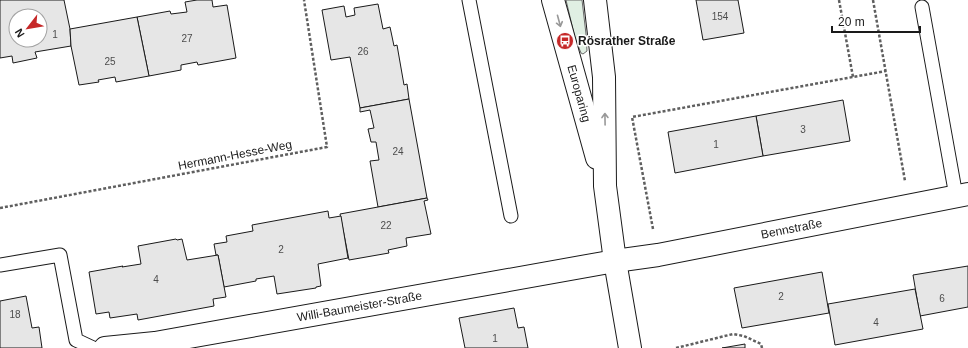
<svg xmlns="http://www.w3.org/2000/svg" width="968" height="348" viewBox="0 0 968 348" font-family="Arial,sans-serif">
	<rect width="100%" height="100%" fill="#fff"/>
	<polygon fill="#e0efe3" stroke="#6a6a6a" points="566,0 582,0 586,34 587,51 583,54 581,53 575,38"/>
	<g fill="#e6e6e6" stroke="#1a1a1a" fill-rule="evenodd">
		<path d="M0,0H64L70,29L71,46L35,52L37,58L13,63L12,56L0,58ZM16,16H40V40H16Z"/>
		<polygon points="197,0 212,0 213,7 227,5 236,58 198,65 197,62 181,65 181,70 149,76 137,17 170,11 171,14 187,12 185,2"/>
		<polygon points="696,0 738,0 744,33 703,40"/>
		<polygon points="378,4 383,29 390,27 394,46 397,45 404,85 407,84 409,99 360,108 350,57 331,60 322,10 344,6 346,17 355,15 354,8"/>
		<polygon points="137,17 149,76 116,82 115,77 98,80 99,82 79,85 71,46 70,29"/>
		<polygon points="409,99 427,198 378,207 370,161 379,160 376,142 371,142 368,129 374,128 370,110 360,112 360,108"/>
		<polygon points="843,100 850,141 763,156 756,116"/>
		<polygon points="756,116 763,156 675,173 668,132"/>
		<polygon points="427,198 428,200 424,201 431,234 406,238 407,246 388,250 389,253 349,260 340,214"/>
		<polygon points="328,211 329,218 341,216 348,258 318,264 321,286 316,287 316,288 277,294 274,276 256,279 256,281 224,287 218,255 216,255 214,244 227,242 226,236 253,231 252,225"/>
		<polygon points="176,239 177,240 182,239 187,260 218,255 226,297 213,299 214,306 138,320 137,314 110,318 109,312 96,314 89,272 123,266 122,267 141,264 138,246"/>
		<polygon points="968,266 968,307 920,316 913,275"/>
		<polygon points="822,272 829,313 742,328 734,288"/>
		<polygon points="915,289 923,329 835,345 828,304"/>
		<polygon points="26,296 32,328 39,327 42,348 0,348 0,301"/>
		<polygon points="514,308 518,328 524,327 528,348 465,348 459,318"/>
		<polygon points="745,344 745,348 722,348"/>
	</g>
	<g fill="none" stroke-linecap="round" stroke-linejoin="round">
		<g stroke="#1a1a1a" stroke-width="15">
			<g id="service">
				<polyline points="469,0 511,216"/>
				<polyline points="922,7 956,196"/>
				<polyline points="0,265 60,255 76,340 93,348"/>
			</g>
		</g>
		<g stroke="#1a1a1a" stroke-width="24">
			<g id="minor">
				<path id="s1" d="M553,0L597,158"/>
				<polyline points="595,0 604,77 605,186 615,261 630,348"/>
				<path id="s2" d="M105,348L155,343L615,261L658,255L968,194"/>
			</g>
		</g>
		<g stroke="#5f5f5f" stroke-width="2.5" stroke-dasharray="3 2" stroke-linecap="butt">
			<polyline points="839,0 853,77"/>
			<polyline points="873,0 905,181"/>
			<polyline points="0,208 327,147 304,0"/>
			<polyline points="653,229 632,117 886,71"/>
			<polyline points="676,348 733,334 744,336 761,344 762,348"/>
		</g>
		<use href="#service" stroke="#fff" stroke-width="13"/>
		<use href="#minor" stroke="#fff" stroke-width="22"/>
	</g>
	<defs><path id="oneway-shaft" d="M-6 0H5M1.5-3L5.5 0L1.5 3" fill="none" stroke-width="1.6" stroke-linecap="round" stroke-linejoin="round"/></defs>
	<g stroke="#989898">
		<use href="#oneway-shaft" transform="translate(559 21) rotate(75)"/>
		<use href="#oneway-shaft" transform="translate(605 119) rotate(-91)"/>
	</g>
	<defs>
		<g id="bus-disc" transform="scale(0.9)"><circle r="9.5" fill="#c62828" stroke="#fff"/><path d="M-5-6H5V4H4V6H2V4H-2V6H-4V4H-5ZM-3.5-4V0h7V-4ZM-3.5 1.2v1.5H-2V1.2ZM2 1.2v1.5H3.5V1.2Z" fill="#fff"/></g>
	</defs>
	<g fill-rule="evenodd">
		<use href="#bus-disc" x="565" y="41"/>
	</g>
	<g text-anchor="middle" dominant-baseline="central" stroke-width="3" stroke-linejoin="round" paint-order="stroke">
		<g font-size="10" fill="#4d4d4d">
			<text x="720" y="16">154</text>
			<text x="55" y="34">1</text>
			<text x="187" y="38">27</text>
			<text x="363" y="51">26</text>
			<text x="110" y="61">25</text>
			<text x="803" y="129">3</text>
			<text x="716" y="144">1</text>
			<text x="398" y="151">24</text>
			<text x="386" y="225">22</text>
			<text x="281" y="249">2</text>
			<text x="156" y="279">4</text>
			<text x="781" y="296">2</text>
			<text x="942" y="298">6</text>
			<text x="15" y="314">18</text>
			<text x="876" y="322">4</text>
			<text x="495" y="338">1</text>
		</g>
		<g font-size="12" font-weight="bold" fill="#1a1a1a" stroke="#fff" text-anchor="start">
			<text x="578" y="41">Rösrather Straße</text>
		</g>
		<g font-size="12" fill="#1a1a1a" stroke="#fff">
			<text stroke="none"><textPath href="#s1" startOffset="97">Europaring</textPath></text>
			<text transform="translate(235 155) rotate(-11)">Hermann-Hesse-Weg</text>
			<text stroke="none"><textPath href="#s2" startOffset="697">Bennstraße</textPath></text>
			<text stroke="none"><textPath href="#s2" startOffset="258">Willi-Baumeister-Straße</textPath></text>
		</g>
	</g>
	<g transform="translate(28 28) rotate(239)"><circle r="19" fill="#ffffff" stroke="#a3a3a3"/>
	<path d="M0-3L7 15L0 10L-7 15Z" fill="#c62828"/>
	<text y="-6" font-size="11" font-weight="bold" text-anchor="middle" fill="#1a1a1a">N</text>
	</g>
	<path d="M832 26v6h88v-6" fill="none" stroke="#1a1a1a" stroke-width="2"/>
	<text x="838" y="26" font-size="12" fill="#1a1a1a" stroke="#ffffff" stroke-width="3" paint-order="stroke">20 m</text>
</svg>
